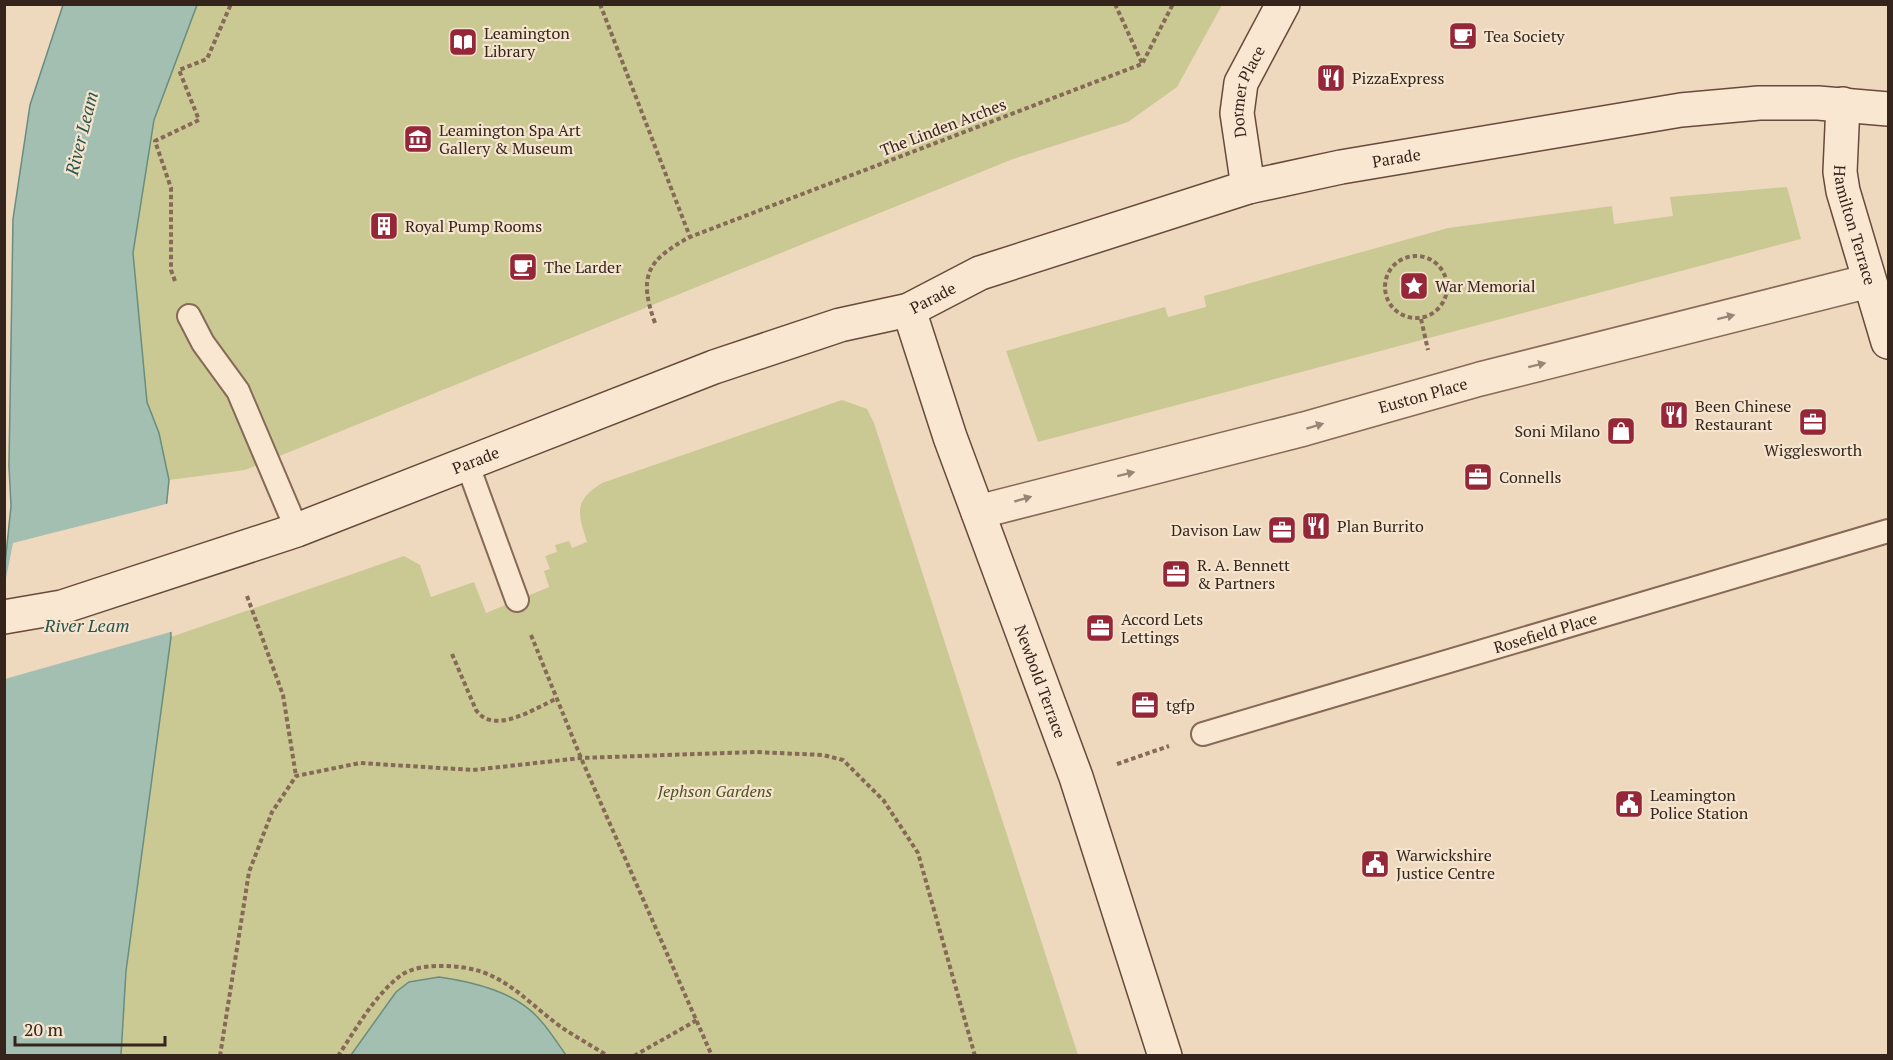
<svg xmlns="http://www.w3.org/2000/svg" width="1893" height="1060" viewBox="0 0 1893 1060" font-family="'PT Serif',serif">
	<rect width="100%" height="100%" fill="#eed8be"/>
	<g fill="#cbc993">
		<polygon points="197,5 1222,5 1177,87 1128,122 1013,159 245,470 169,480 159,433 147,402 133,253 154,120"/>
		<polygon points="1787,187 1801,239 1038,442 1006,351 1165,307 1168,317 1206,307 1204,296 1448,228 1612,206 1614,224 1673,216 1670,197"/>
		<path d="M842,400L867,409L874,423L1078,1055L121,1056L126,971L171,637L404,556L420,565L431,597L474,582L486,613L549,587L544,571L550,569L545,556L557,552L555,545L569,541L572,548L587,542C578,513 573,501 602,483Z"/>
	</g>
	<g fill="#a2bfb2" stroke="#698d7e" stroke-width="1.5">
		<polygon points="63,5 197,5 154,120 133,253 147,402 159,433 169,480 165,519 171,637 126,971 121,1055 5,1056 4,574 11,506 9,466 13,219 30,105"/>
		<path d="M439,977C474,982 517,992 541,1021C550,1031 558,1044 566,1055H351L396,992L409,982Z"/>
	</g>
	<polygon fill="#eed8be" points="170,503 174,631 5,679 5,583 13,543"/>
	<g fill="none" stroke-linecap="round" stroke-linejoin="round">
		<g stroke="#866957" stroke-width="26">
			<g id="lane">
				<polyline points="189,316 203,343 238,391 297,530"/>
				<polyline points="467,463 517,600"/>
				<path id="s1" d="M1203,734L1888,531"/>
			</g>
		</g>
		<g stroke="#866957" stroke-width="36">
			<g id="street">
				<path id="s2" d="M978,512L1304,429L1480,379L1869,281"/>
			</g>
		</g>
		<g stroke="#674a3b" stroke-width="36">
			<g id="secondary">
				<path id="s3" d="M1843,104L1840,172L1843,191L1888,342"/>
				<path id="s4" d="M1248,187L1237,113L1241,83L1283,4"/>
				<path id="s5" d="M909,310L950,437L1076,777L1165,1056"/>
				<path id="s6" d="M4,617L62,607L297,530L714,367L840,325L909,310L980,273L1248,187L1341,167L1681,110L1759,103H1818L1888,109"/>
			</g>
		</g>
		<g stroke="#866957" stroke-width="4" stroke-dasharray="4.5 3" stroke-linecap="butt">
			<polyline points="600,4 690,237"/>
			<polyline points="1115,4 1142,63"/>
			<circle cx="1416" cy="287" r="31"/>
			<polyline points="175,281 171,270 171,188 155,141 199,120 179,70 207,59 231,4"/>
			<polyline points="1421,319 1428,350"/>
			<path d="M655,323C638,276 647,260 690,237L1142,64L1173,4"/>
			<polyline points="247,596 283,695 296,776"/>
			<polyline points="531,635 581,758 712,1056"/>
			<path d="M452,654L476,710C494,736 535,708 556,699"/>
			<polyline points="1117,764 1169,746"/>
			<polyline points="220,1056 249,872 272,812 296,776 360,763 473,770 581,758 755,752 823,755 843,760 884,801 918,853 975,1056"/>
			<path d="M338,1056C356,1029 374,996 400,976C412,967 429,966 443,966C500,966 519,996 561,1027C576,1037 592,1046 608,1056"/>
			<polyline points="634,1056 697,1020"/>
		</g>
		<use href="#lane" stroke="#f9e7d1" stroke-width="22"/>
		<use href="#street" stroke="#f9e7d1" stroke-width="33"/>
		<use href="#secondary" stroke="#f9e7d1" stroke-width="33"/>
	</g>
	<defs><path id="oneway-solid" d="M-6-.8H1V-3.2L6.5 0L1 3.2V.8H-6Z" transform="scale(1.5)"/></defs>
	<g fill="#978676">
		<use href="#oneway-solid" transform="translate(1726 317) rotate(-14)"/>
		<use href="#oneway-solid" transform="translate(1537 365) rotate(-14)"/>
		<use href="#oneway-solid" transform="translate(1315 426) rotate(-17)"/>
		<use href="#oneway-solid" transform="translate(1126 474) rotate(-14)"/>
		<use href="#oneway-solid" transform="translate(1023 499) rotate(-16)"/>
	</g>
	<defs>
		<g id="cafe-square" transform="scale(1.5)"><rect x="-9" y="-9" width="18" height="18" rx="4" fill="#952739" stroke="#f5e4ce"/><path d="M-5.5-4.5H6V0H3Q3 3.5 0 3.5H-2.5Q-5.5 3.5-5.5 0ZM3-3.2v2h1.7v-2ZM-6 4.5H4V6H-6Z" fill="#fff"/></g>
		<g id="library-square" transform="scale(1.5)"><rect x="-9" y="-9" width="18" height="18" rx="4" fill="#952739" stroke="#f5e4ce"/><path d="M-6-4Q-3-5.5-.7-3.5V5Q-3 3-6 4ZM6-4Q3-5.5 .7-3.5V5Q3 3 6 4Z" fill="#fff"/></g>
		<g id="restaurant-square" transform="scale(1.5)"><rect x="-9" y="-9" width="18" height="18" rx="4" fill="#952739" stroke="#f5e4ce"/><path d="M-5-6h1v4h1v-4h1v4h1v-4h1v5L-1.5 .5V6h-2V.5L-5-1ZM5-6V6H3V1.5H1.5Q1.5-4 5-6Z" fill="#fff"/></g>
		<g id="museum-square" transform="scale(1.5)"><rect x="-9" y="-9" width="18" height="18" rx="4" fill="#952739" stroke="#f5e4ce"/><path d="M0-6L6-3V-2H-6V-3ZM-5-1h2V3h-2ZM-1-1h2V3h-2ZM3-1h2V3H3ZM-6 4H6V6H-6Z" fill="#fff"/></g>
		<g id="building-square" transform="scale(1.5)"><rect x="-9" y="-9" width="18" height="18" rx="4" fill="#952739" stroke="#f5e4ce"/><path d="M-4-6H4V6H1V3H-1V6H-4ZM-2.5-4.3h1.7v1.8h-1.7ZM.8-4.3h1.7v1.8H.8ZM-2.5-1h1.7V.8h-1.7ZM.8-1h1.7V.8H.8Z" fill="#fff"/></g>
		<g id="sight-square" transform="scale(1.5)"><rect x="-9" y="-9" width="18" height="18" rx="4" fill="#952739" stroke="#f5e4ce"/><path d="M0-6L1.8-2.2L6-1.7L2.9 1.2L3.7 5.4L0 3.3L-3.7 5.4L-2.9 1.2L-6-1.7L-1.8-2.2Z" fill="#fff"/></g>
		<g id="office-square" transform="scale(1.5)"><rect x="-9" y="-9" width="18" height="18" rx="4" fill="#952739" stroke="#f5e4ce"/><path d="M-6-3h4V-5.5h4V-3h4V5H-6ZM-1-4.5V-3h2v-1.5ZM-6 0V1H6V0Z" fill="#fff"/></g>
		<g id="shop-square" transform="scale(1.5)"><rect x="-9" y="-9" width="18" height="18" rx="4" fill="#952739" stroke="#f5e4ce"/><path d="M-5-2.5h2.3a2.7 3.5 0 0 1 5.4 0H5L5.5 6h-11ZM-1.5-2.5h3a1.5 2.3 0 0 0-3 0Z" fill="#fff"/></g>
		<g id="civic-square" transform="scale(1.5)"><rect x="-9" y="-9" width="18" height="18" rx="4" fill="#952739" stroke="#f5e4ce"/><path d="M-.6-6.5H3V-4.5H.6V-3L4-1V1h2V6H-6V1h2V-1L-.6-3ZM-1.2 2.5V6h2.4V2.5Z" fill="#fff"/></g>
	</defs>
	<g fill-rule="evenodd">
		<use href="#cafe-square" x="1463" y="36"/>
		<use href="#library-square" x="463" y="42"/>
		<use href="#restaurant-square" x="1331" y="78"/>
		<use href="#museum-square" x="418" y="139"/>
		<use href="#building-square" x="384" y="226"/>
		<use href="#cafe-square" x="523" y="267"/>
		<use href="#sight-square" x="1414" y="286"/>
		<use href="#restaurant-square" x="1674" y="415"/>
		<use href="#office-square" x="1813" y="422"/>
		<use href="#shop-square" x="1621" y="431"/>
		<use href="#office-square" x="1478" y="477"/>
		<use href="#restaurant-square" x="1316" y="526"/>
		<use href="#office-square" x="1282" y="530"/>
		<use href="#office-square" x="1176" y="574"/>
		<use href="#office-square" x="1100" y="628"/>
		<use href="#office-square" x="1145" y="705"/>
		<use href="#civic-square" x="1629" y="804"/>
		<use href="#civic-square" x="1375" y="864"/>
	</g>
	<g text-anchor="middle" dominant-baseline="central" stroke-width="4.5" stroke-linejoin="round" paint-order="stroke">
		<g font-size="16" fill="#35241c" stroke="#f5e4ce" text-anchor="start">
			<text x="484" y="33">Leamington<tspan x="484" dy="18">Library</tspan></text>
			<text x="1484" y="36">Tea Society</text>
			<text x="1352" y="78">PizzaExpress</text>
			<text x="439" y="130">Leamington Spa Art<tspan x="439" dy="18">Gallery &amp; Museum</tspan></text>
			<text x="405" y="226">Royal Pump Rooms</text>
			<text x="544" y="267">The Larder</text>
			<text x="1435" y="286">War Memorial</text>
			<text x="1695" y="406">Been Chinese<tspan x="1695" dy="18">Restaurant</tspan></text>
			<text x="1600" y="431" text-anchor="end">Soni Milano</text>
			<text x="1813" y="450" text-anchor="middle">Wigglesworth</text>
			<text x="1499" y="477">Connells</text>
			<text x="1337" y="526">Plan Burrito</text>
			<text x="1261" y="530" text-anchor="end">Davison Law</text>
			<text x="1197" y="565">R. A. Bennett<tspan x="1197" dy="18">&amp; Partners</tspan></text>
			<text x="1121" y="619">Accord Lets<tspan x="1121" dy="18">Lettings</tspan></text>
			<text x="1166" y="705">tgfp</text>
			<text x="1650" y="795">Leamington<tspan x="1650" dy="18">Police Station</tspan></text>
			<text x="1396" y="855">Warwickshire<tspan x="1396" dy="18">Justice Centre</tspan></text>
		</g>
		<g font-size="16" fill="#35241c" stroke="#f5e4ce">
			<text stroke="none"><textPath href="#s4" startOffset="98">Dormer Place</textPath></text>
			<text transform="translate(943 127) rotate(-21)">The Linden Arches</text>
			<text stroke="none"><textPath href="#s6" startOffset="1470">Parade</textPath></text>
			<text stroke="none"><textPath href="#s3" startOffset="123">Hamilton Terrace</textPath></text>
			<text stroke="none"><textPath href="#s6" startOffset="984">Parade</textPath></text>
			<text stroke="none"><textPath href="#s2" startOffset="460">Euston Place</textPath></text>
			<text stroke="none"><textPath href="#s6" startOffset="498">Parade</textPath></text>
			<text stroke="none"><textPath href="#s1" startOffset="357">Rosefield Place</textPath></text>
			<text stroke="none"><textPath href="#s5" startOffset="394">Newbold Terrace</textPath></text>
		</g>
		<g font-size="16" font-style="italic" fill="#4d5222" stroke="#f5e4ce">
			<text x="715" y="791">Jephson Gardens</text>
		</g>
		<g font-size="18" font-style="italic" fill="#2b554c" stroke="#f5e4ce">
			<text transform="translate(81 133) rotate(-76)">River Leam</text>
			<text x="87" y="625">River Leam</text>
		</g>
	</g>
	<rect width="1893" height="1060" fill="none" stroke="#35241c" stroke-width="12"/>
	<path d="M15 1036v9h150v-9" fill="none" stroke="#35241c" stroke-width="3"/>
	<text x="24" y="1036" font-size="18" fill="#35241c" stroke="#f5e4ce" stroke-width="4.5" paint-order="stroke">20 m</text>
</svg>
